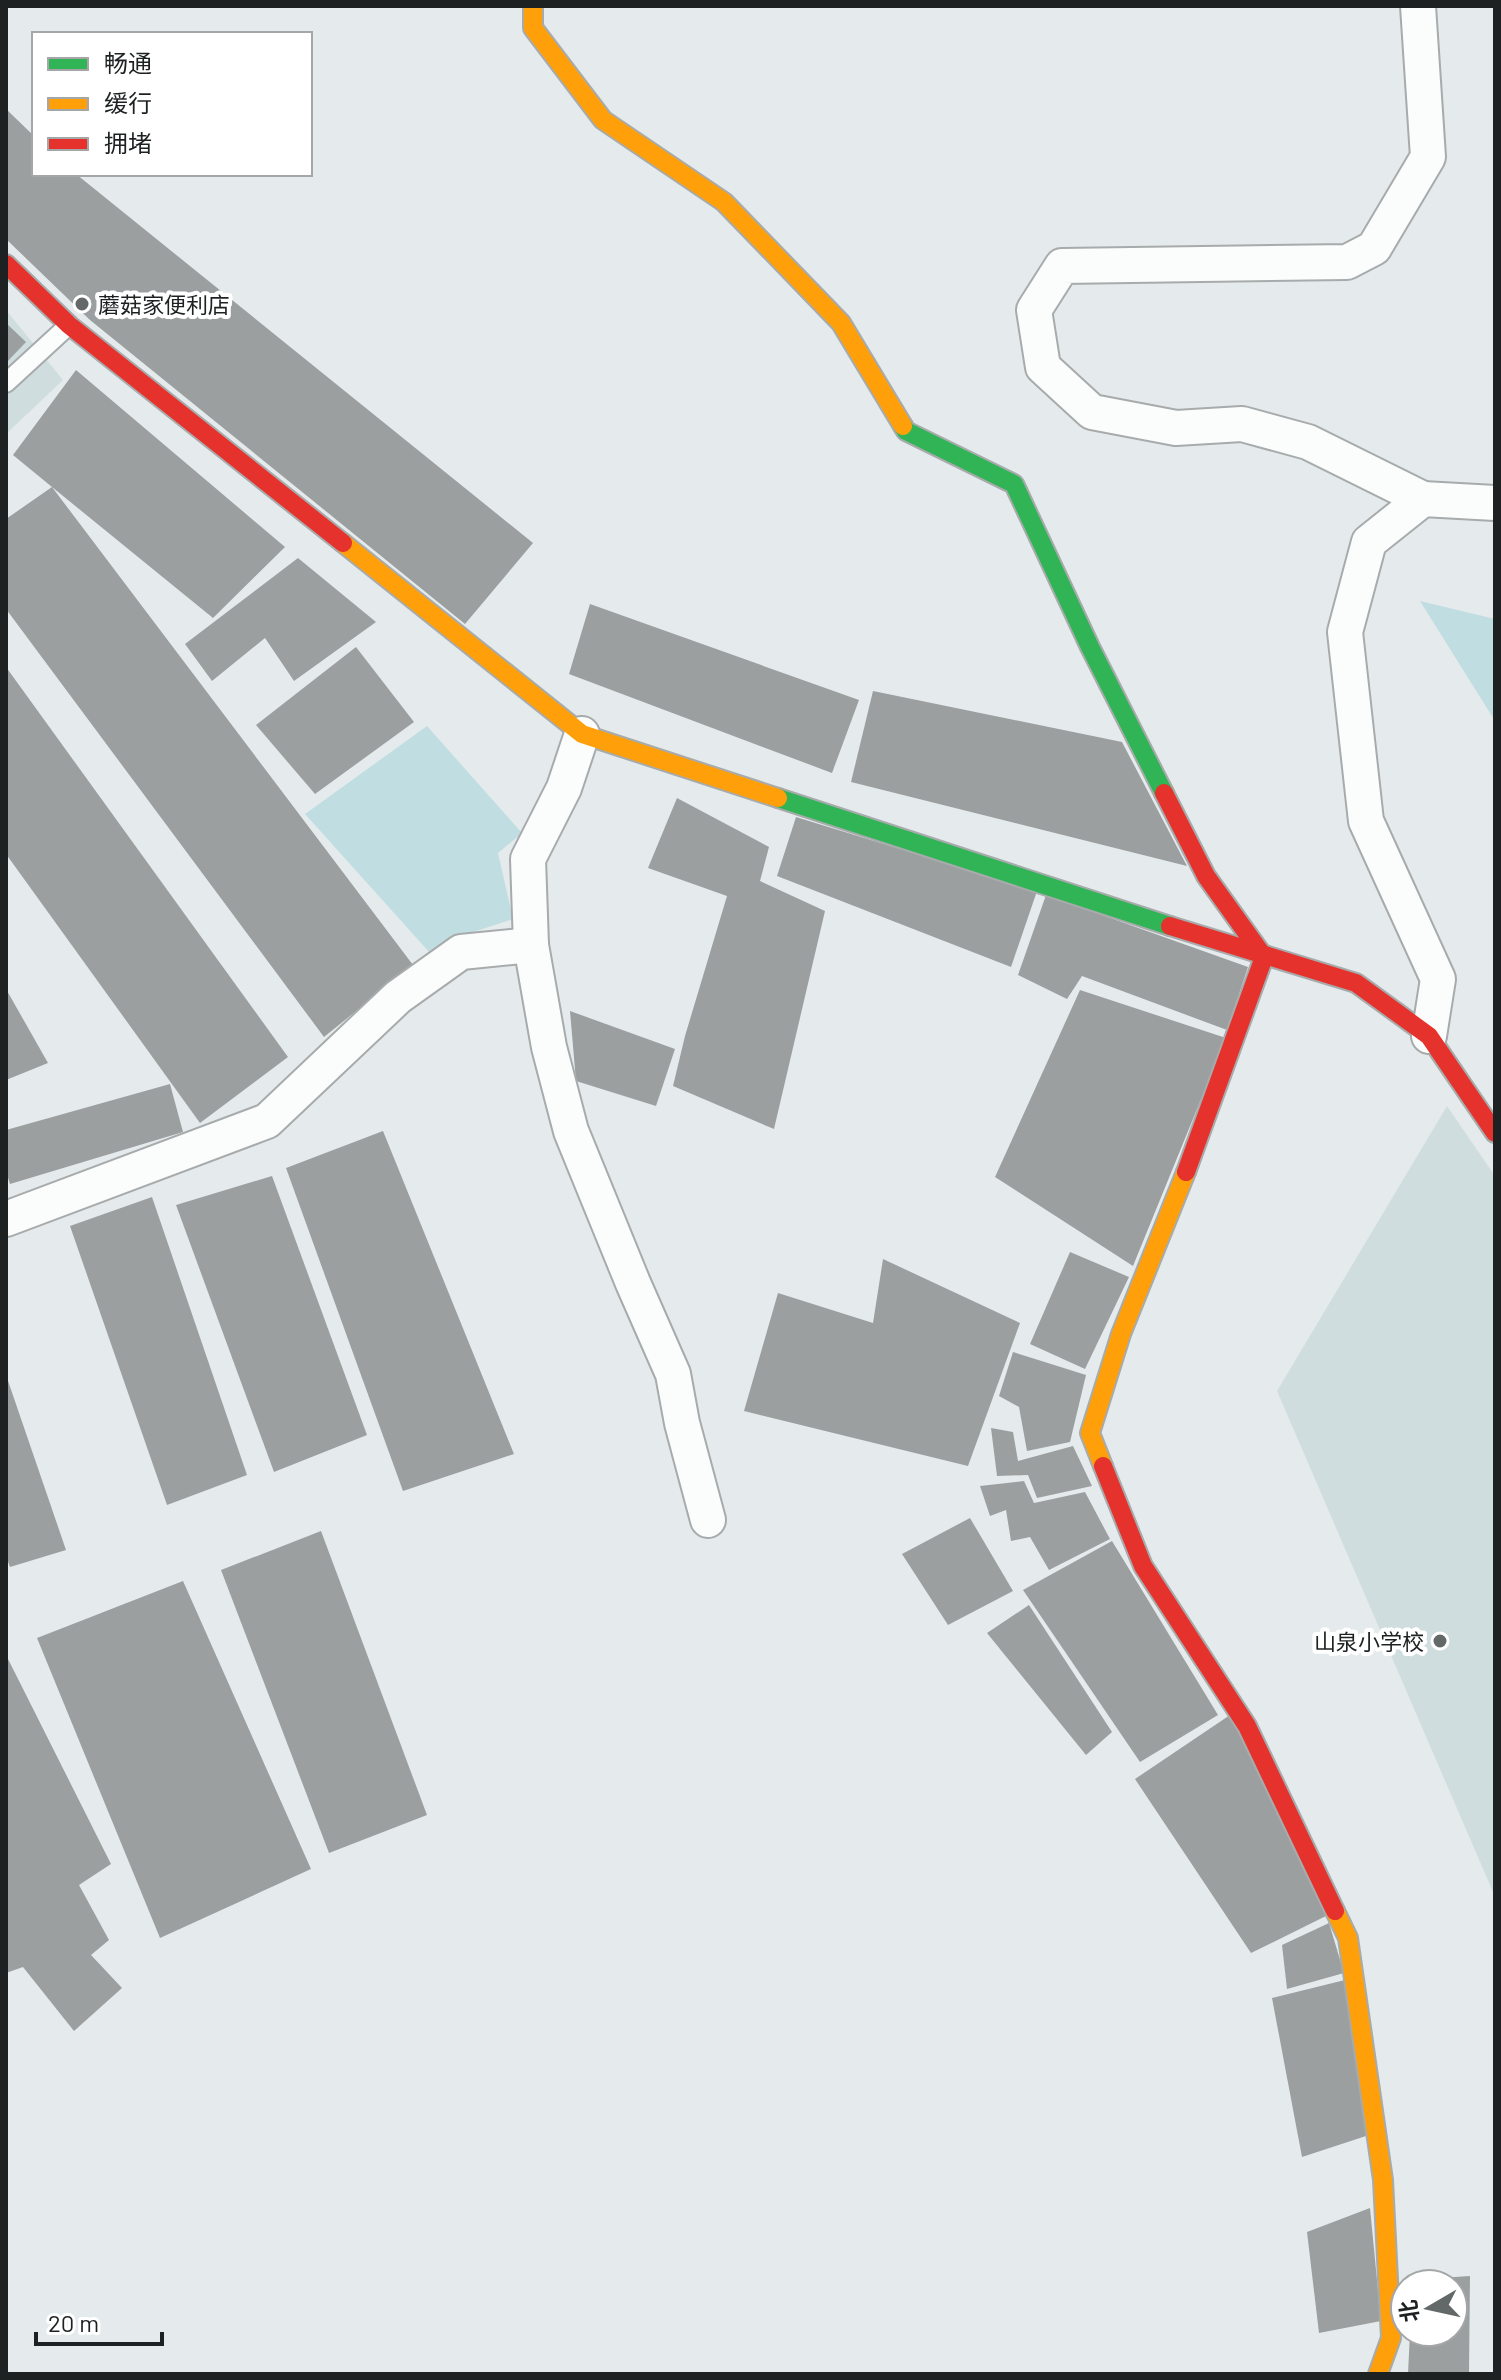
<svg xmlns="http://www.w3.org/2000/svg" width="1501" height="2380" viewBox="0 0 1501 2380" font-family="Barlow,'Noto Sans SC',sans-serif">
	<rect width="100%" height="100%" fill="#e5ebec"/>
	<g fill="#d0dddf">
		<polygon points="6,310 63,380 6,434"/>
		<polygon points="1447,1106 1495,1176 1493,1892 1277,1391"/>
	</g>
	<g fill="#c0dde1">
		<polygon points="1420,601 1495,619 1495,721"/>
		<polygon points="427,726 522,833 498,853 513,919 470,933 430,953 305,814"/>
	</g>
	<g fill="#9b9fa0">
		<polygon points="6,109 34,136 34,174 76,174 533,543 465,624 90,320 6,239"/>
		<polygon points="6,323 26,342 6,363"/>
		<polygon points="76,370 285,547 213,618 52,487 413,965 324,1037 6,609 6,519 52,487 13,455"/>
		<polygon points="298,558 376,622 294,681 265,638 212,681 185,644"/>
		<polygon points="590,604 859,700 832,773 569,674"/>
		<polygon points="356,647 414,722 315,794 256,725"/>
		<polygon points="6,667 288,1057 200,1123 6,854"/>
		<polygon points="873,691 1122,742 1187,866 851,782"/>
		<polygon points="677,798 769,847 760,881 825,911 774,1129 673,1086 685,1036 727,896 648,868"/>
		<polygon points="796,817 1037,891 1011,967 777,876"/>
		<polygon points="1046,895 1248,967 1227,1030 1082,976 1067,999 1018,975"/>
		<polygon points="6,989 48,1063 6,1080"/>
		<polygon points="1080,990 1226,1038 1133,1266 995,1177"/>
		<polygon points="570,1011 675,1049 656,1106 576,1081"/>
		<polygon points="170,1084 183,1132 10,1184 6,1171 6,1130"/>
		<polygon points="383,1131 514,1454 403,1491 286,1168"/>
		<polygon points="272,1176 367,1435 274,1472 176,1205"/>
		<polygon points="152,1197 247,1475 167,1505 70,1226"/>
		<polygon points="1070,1252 1129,1277 1085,1369 1030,1344"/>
		<polygon points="883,1259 1020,1323 968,1466 744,1411 778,1293 873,1323"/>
		<polygon points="1013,1352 1086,1375 1070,1442 1027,1451 1019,1407 999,1396"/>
		<polygon points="6,1375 66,1550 10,1567 6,1556"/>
		<polygon points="991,1428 1013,1432 1018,1461 1073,1446 1092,1486 1037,1498 1028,1475 997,1476"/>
		<polygon points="1024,1481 1034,1503 1085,1492 1110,1539 1049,1570 1030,1537 1011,1541 1006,1510 990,1516 980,1486"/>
		<polygon points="970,1518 1013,1591 948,1625 902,1554"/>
		<polygon points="321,1531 427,1815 329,1853 221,1570"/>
		<polygon points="1112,1541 1218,1715 1140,1762 1023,1590"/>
		<polygon points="183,1581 311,1869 160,1938 37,1638"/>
		<polygon points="1029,1605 1112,1732 1086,1755 987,1633"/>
		<polygon points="6,1655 111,1864 79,1885 109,1940 91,1955 122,1988 74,2031 23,1967 6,1973"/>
		<polygon points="1230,1715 1326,1916 1251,1953 1135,1779"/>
		<polygon points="1329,1923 1344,1973 1287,1989 1282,1945"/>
		<polygon points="1345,1980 1366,2136 1302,2157 1272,1998"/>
		<polygon points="1370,2208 1381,2321 1319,2333 1307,2232"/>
		<polygon points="1470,2276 1469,2374 1408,2374 1410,2332 1453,2332 1453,2284 1411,2284 1411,2280"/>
	</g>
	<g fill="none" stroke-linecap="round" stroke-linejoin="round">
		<g stroke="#a7abac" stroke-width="22">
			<polyline id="lane" points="6,383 69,325"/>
		</g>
		<g stroke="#a7abac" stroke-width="38">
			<g id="street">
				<polyline points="1418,6 1428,157 1374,248 1347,262 1062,266 1034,310 1043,367 1092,412 1176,428 1242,424 1308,442 1423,499"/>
				<polyline points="582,734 564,788 528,859 531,945 549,1047 571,1131 633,1283 673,1374 682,1423 708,1520"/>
				<polyline points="1429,1036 1438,979 1366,821 1345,632 1369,542 1423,499 1495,503"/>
				<polyline points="6,1219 267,1121 398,997 461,952 531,945"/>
			</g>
		</g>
		<g stroke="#a7abac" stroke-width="22">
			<g id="fast">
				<polyline points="903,426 906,431 1014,484 1090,647 1164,793"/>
				<polyline points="778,798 1170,926"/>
			</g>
		</g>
		<g stroke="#a7abac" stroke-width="22">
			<g id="slow">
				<polyline points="533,6 533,28 603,120 724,202 841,323 903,426"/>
				<polyline points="343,543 582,734 778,798"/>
				<polyline points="1103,1466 1090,1433 1121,1334 1186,1172"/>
				<polyline points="1335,1911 1348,1938 1383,2180 1391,2338 1378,2374"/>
			</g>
		</g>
		<g stroke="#a7abac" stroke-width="22">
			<g id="jam">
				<polyline points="6,264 69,325 343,543"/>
				<polyline points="1164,793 1206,876 1264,957 1186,1172"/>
				<polyline points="1170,926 1356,983 1429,1036 1495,1133"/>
				<polyline points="1103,1466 1143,1566 1247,1726 1335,1911"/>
			</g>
		</g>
		<use href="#lane" stroke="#fbfcfc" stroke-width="18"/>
		<use href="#street" stroke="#fbfcfc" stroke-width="34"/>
		<use href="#fast" stroke="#30b455" stroke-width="18"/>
		<use href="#slow" stroke="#ff9f0a" stroke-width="18"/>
		<use href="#jam" stroke="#e5322d" stroke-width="18"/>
	</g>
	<g fill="#636869" stroke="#fff" stroke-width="3">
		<circle cx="82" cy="304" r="8"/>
		<circle cx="1440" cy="1641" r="8"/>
	</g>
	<g text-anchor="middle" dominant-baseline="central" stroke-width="8" stroke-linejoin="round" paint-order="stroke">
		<g font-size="22" fill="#1d2122" stroke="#fff" text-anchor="start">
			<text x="98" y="304">蘑菇家便利店</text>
			<text x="1424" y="1641" text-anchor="end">山泉小学校</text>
		</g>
	</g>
	<rect width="1501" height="2380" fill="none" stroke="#1d2122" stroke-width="16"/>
	<rect x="32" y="32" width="280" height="144" fill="#ffffff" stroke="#a5a6a7" stroke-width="2"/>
	<rect x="48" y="58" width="40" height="12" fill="#30b455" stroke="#a5a6a7" stroke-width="2"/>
	<text x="104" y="72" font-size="24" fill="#1d2122">畅通</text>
	<rect x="48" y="98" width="40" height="12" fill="#ff9f0a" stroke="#a5a6a7" stroke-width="2"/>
	<text x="104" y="112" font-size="24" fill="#1d2122">缓行</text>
	<rect x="48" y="138" width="40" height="12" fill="#e5322d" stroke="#a5a6a7" stroke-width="2"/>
	<text x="104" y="152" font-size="24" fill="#1d2122">拥堵</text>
	<g transform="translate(1429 2308) rotate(261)"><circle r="38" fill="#ffffff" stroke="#a5a6a7" stroke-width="2"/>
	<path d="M0-6L14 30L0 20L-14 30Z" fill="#636869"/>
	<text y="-12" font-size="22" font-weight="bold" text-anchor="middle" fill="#1d2122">北</text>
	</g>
	<path d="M36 2332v12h126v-12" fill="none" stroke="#1d2122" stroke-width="4"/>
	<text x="48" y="2332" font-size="24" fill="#1d2122" stroke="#ffffff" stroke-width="6" paint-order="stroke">20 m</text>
</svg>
